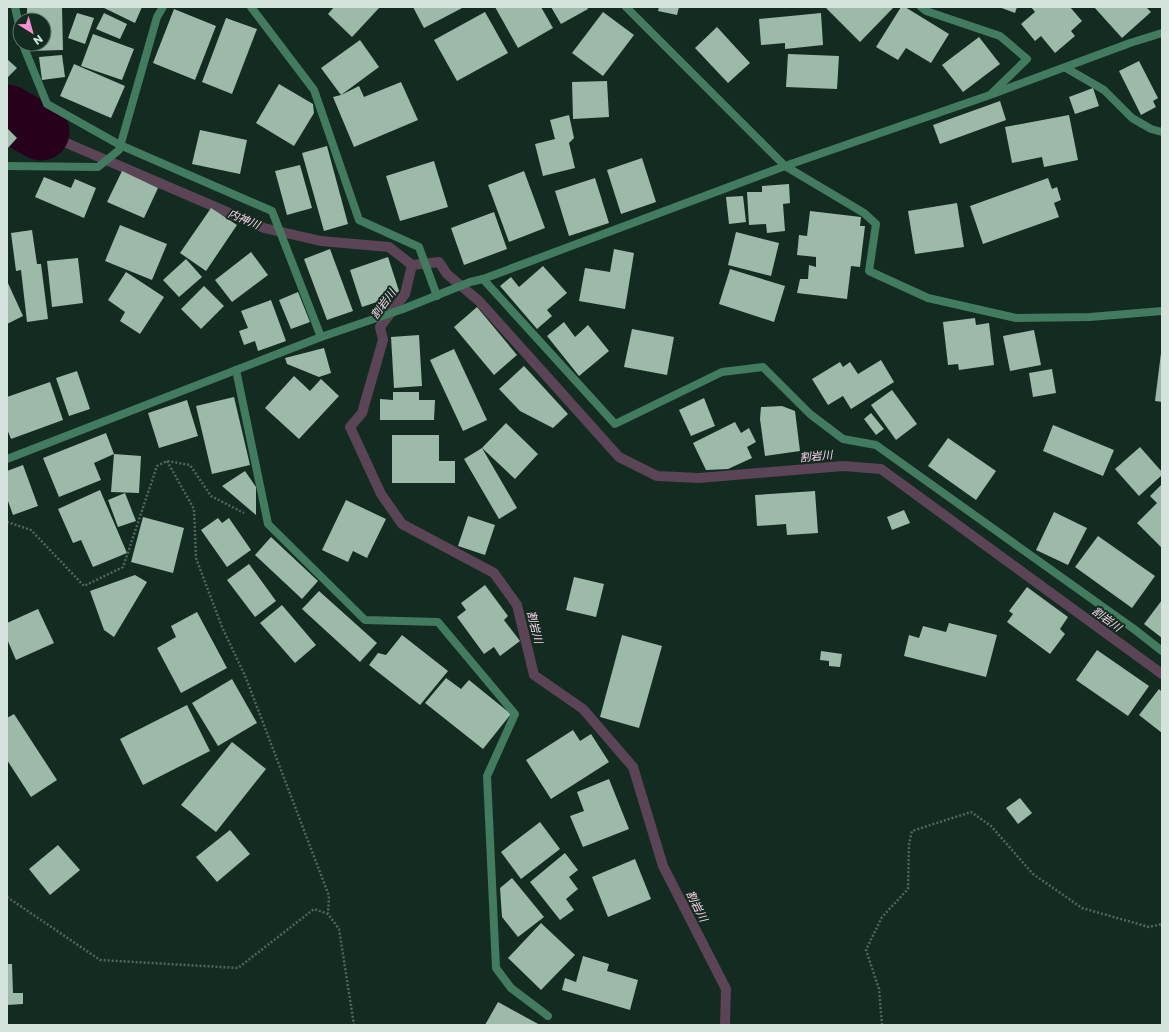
<svg xmlns="http://www.w3.org/2000/svg" width="1169" height="1032" viewBox="0 0 1169 1032" font-family="Poppins,'Noto Sans JP',sans-serif">
	<rect width="100%" height="100%" fill="#132b20"/>
	<g fill="none" stroke-linecap="round" stroke-linejoin="round">
		<g stroke="#5b4455" stroke-width="10">
			<polyline points="41,132 264,228 321,241 389,247 412,265 439,262 447,274 479,301 619,457 657,476 699,478 843,466 881,469 1162,674"/>
			<polyline points="412,265 405,294 380,327 383,340 362,413 350,427 381,494 402,524 494,573 517,605 534,675 583,709 633,767 663,866 726,989 725,1025"/>
		</g>
		<polyline stroke="#27001c" stroke-width="57" points="7,113 41,132"/>
	</g>
	<g fill="#9cb9a9">
		<polygon points="27,7 62,7 63,50 29,51 28,44 44,44 44,20 27,20"/>
		<polygon points="102,7 142,7 135,23"/>
		<polygon points="334,7 380,7 352,37 328,14"/>
		<polygon points="413,7 464,7 424,28"/>
		<polygon points="495,7 541,7 553,28 518,48"/>
		<polygon points="551,7 587,7 588,9 561,24"/>
		<polygon points="659,7 679,7 677,15 658,11"/>
		<polygon points="825,7 892,7 893,8 860,42"/>
		<polygon points="901,7 905,7 949,34 931,63 906,48 898,60 876,47"/>
		<polygon points="999,7 1017,7 1015,13"/>
		<polygon points="1031,7 1070,7 1082,21 1071,31 1075,36 1055,53 1041,36 1035,41 1021,24 1035,12"/>
		<polygon points="1094,7 1146,7 1151,12 1122,38"/>
		<polygon points="174,9 216,26 195,80 153,63"/>
		<polygon points="485,12 508,53 457,81 434,40"/>
		<polygon points="603,12 634,35 603,76 572,53"/>
		<polygon points="77,13 94,18 85,44 68,38"/>
		<polygon points="104,13 127,24 120,39 96,29"/>
		<polygon points="821,13 823,45 785,49 785,43 761,45 759,19"/>
		<polygon points="226,18 257,29 232,94 202,82"/>
		<polygon points="717,27 750,63 728,83 695,48"/>
		<polygon points="93,34 134,49 122,80 81,66"/>
		<polygon points="979,37 1000,64 963,92 942,65"/>
		<polygon points="360,40 379,67 341,95 359,86 364,97 401,82 418,120 354,147 333,97 341,95 321,68"/>
		<polygon points="788,54 839,56 837,89 786,87"/>
		<polygon points="62,55 65,77 42,80 39,57"/>
		<polygon points="7,59 17,68 7,78"/>
		<polygon points="1139,61 1158,98 1153,101 1156,107 1141,115 1119,71"/>
		<polygon points="74,64 125,86 111,118 60,96"/>
		<polygon points="607,81 609,117 573,119 572,82"/>
		<polygon points="279,84 313,104 314,113 294,146 256,123"/>
		<polygon points="1093,88 1099,106 1075,114 1069,97"/>
		<polygon points="1000,101 1006,120 940,144 933,125"/>
		<polygon points="569,115 574,138 569,143 575,168 543,176 535,144 555,139 550,120"/>
		<polygon points="1069,115 1078,160 1044,167 1042,157 1012,163 1005,127"/>
		<polygon points="7,128 17,138 7,149"/>
		<polygon points="200,130 247,140 240,174 192,164"/>
		<polygon points="327,146 348,224 324,231 302,153"/>
		<polygon points="642,158 656,202 621,214 607,170"/>
		<polygon points="434,161 448,207 400,221 386,176"/>
		<polygon points="300,165 312,208 287,215 275,171"/>
		<polygon points="122,171 158,188 144,218 107,202"/>
		<polygon points="524,171 545,228 509,242 488,185"/>
		<polygon points="44,177 71,188 75,179 96,188 84,218 35,197"/>
		<polygon points="595,178 609,223 569,236 555,191"/>
		<polygon points="1048,178 1052,189 1057,187 1061,200 1054,203 1059,217 983,244 970,206"/>
		<polygon points="789,184 790,203 783,204 785,231 767,233 766,224 749,225 747,192 762,192 762,186"/>
		<polygon points="743,196 746,222 729,224 726,197"/>
		<polygon points="957,203 964,247 915,254 908,211"/>
		<polygon points="211,208 237,225 206,271 180,253"/>
		<polygon points="810,211 861,217 860,226 865,226 860,267 851,266 847,299 797,293 800,279 808,279 809,265 816,267 816,257 797,255 799,235 807,236"/>
		<polygon points="494,212 507,249 464,265 451,228"/>
		<polygon points="120,225 167,244 152,280 105,261"/>
		<polygon points="32,230 37,264 41,264 48,319 27,322 21,270 16,271 11,233"/>
		<polygon points="736,232 779,243 771,276 728,265"/>
		<polygon points="330,249 353,311 327,320 304,259"/>
		<polygon points="614,249 634,253 625,309 579,301 585,268 610,272"/>
		<polygon points="251,252 268,275 232,302 215,280"/>
		<polygon points="388,257 399,291 392,297 362,307 350,270"/>
		<polygon points="78,258 83,303 52,307 47,261"/>
		<polygon points="186,259 202,277 179,297 163,280"/>
		<polygon points="543,266 567,293 547,310 552,316 537,329 500,286 511,277 519,287"/>
		<polygon points="730,269 785,286 774,322 719,304"/>
		<polygon points="126,272 164,297 140,334 120,321 125,312 108,300"/>
		<polygon points="7,281 23,316 7,324"/>
		<polygon points="204,286 224,306 201,329 181,309"/>
		<polygon points="298,292 310,322 291,329 279,300"/>
		<polygon points="271,300 286,341 258,351 255,341 244,345 239,331 248,328 241,311"/>
		<polygon points="477,307 517,355 494,375 454,327"/>
		<polygon points="975,318 976,325 989,323 994,365 959,370 958,364 948,365 943,322"/>
		<polygon points="564,322 575,337 588,325 609,351 579,376 547,336"/>
		<polygon points="632,329 674,337 667,375 624,367"/>
		<polygon points="1034,330 1041,365 1010,371 1003,336"/>
		<polygon points="419,335 422,386 394,388 391,337"/>
		<polygon points="324,348 331,373 319,377 287,364 285,358"/>
		<polygon points="454,349 487,420 463,431 430,360"/>
		<polygon points="1161,353 1162,353 1162,402 1155,401"/>
		<polygon points="881,360 894,382 851,409 843,396 828,405 812,379 840,362 843,367 850,362 858,374"/>
		<polygon points="524,366 568,414 553,428 520,411 499,389"/>
		<polygon points="1052,369 1056,393 1033,397 1029,373"/>
		<polygon points="77,371 90,409 69,416 56,378"/>
		<polygon points="294,376 310,391 321,379 339,396 299,439 265,408"/>
		<polygon points="50,382 63,420 11,439 7,429 7,397"/>
		<polygon points="892,390 917,424 896,440 871,405"/>
		<polygon points="393,392 419,392 419,400 435,400 434,420 380,420 380,399 393,400"/>
		<polygon points="234,397 250,465 212,474 196,406"/>
		<polygon points="704,398 715,426 691,436 679,410"/>
		<polygon points="187,400 198,436 159,448 148,413"/>
		<polygon points="782,406 795,411 800,451 765,456 760,419 761,407"/>
		<polygon points="871,413 884,429 876,435 864,419"/>
		<polygon points="735,422 741,433 749,428 756,442 747,447 752,458 728,469 706,470 693,443"/>
		<polygon points="506,423 538,454 515,479 482,448 517,508 499,519 464,459 482,448"/>
		<polygon points="1053,425 1114,450 1103,476 1043,451"/>
		<polygon points="106,433 114,454 94,463 101,480 59,497 43,458"/>
		<polygon points="392,435 439,435 439,461 455,461 455,483 392,483"/>
		<polygon points="948,438 996,471 976,500 928,466"/>
		<polygon points="1140,447 1162,472 1162,475 1139,496 1115,469"/>
		<polygon points="114,454 141,456 139,493 111,492"/>
		<polygon points="23,465 38,506 13,515 8,501 7,501 7,471"/>
		<polygon points="245,471 256,487 256,515 222,486"/>
		<polygon points="1162,484 1162,548 1137,523 1157,503 1150,496"/>
		<polygon points="100,490 127,553 93,567 81,540 73,543 58,509"/>
		<polygon points="815,491 818,533 787,535 786,524 757,526 755,495"/>
		<polygon points="125,493 136,521 118,527 108,500"/>
		<polygon points="346,500 386,519 367,558 353,551 348,562 322,550"/>
		<polygon points="904,510 910,523 892,530 887,517"/>
		<polygon points="1054,512 1087,528 1068,565 1036,550"/>
		<polygon points="468,516 495,525 485,555 458,546"/>
		<polygon points="143,517 184,528 173,573 131,562"/>
		<polygon points="218,518 222,523 229,518 251,550 227,567 201,530"/>
		<polygon points="1098,536 1155,576 1132,608 1075,567"/>
		<polygon points="271,537 318,581 302,599 255,555"/>
		<polygon points="249,564 276,601 255,617 227,580"/>
		<polygon points="135,575 147,582 114,637 104,630 90,591"/>
		<polygon points="574,577 604,584 596,617 566,610"/>
		<polygon points="485,585 508,616 504,620 520,641 500,656 494,647 484,654 457,617 466,610 461,603"/>
		<polygon points="1027,587 1068,617 1060,629 1065,634 1050,654 1007,622 1013,614 1009,611"/>
		<polygon points="319,591 377,643 360,662 302,609"/>
		<polygon points="1162,600 1162,638 1144,624"/>
		<polygon points="282,605 316,645 295,663 260,623"/>
		<polygon points="38,609 54,643 16,660 7,639 7,623"/>
		<polygon points="197,612 227,668 181,693 157,648 176,637 171,626"/>
		<polygon points="949,623 997,635 986,677 904,656 909,635 919,638 923,626 946,632"/>
		<polygon points="402,635 448,671 420,705 369,665 378,653 386,655"/>
		<polygon points="622,635 662,646 639,728 600,717"/>
		<polygon points="1097,650 1149,686 1128,716 1076,680"/>
		<polygon points="821,651 842,654 840,667 829,666 829,661 820,660"/>
		<polygon points="446,678 461,689 469,680 511,714 483,749 425,703"/>
		<polygon points="232,679 257,723 218,746 192,703"/>
		<polygon points="1159,689 1162,692 1162,733 1139,715"/>
		<polygon points="187,705 210,751 143,785 120,739"/>
		<polygon points="14,714 57,780 31,797 7,760 7,718"/>
		<polygon points="573,730 580,741 591,734 609,762 551,799 526,760"/>
		<polygon points="232,742 266,769 216,832 181,805"/>
		<polygon points="609,779 629,829 583,847 570,816 584,811 577,792"/>
		<polygon points="1020,798 1032,813 1018,824 1006,808"/>
		<polygon points="540,822 560,849 521,879 501,852"/>
		<polygon points="230,830 250,854 217,882 196,857"/>
		<polygon points="58,845 80,870 50,895 29,869"/>
		<polygon points="565,853 578,870 569,877 578,889 566,899 574,910 560,920 530,882"/>
		<polygon points="635,859 651,899 608,917 592,877"/>
		<polygon points="512,878 544,917 518,937 502,917 500,888"/>
		<polygon points="541,923 575,955 541,990 508,958"/>
		<polygon points="583,956 609,964 607,971 638,980 630,1010 562,990 565,978 576,982"/>
		<polygon points="7,964 12,964 13,993 23,993 23,1004 7,1005"/>
		<polygon points="498,1002 540,1025 485,1025"/>
	</g>
	<g fill="none" stroke-linecap="round" stroke-linejoin="round">
		<g stroke="#51665c" stroke-width="2.5" stroke-dasharray="2 2" stroke-linecap="butt">
			<polyline points="167,461 194,509 196,558 222,627 246,678 329,896 328,914"/>
			<polyline points="7,522 31,530 84,586 123,567 157,466 167,461 190,465 211,496 244,513"/>
			<polyline points="7,897 100,960 238,968 314,909 328,914 339,929 354,1025"/>
			<polyline points="882,1025 879,989 866,950 882,917 908,889 909,844 912,831 971,812 991,826 1033,874 1082,908 1149,927 1162,924"/>
		</g>
		<g stroke="#427b60" stroke-width="8">
			<polyline points="1066,68 1104,90 1132,118 1151,129 1162,132"/>
			<polyline points="785,166 864,213 876,224 869,271 928,298 1016,318 1090,317 1162,311"/>
			<polyline points="236,370 268,524 365,620 438,622 515,714 487,776 496,968 511,988 548,1016"/>
			<polyline points="1134,629 1162,651"/>
		</g>
		<g stroke="#427b60" stroke-width="8">
			<polyline points="15,7 20,29"/>
			<polyline points="251,7 314,90 359,220 419,247 437,296"/>
			<polyline points="626,7 785,166"/>
			<polyline points="921,7 926,11 1000,36 1027,59 992,93"/>
			<polyline points="23,44 25,50 47,104 120,145 272,211 321,337"/>
			<polyline points="7,166 98,167 119,150 157,17 163,7"/>
			<polyline points="483,279 615,424 722,372 763,367 810,414 843,439 876,445 1134,629"/>
			<polyline points="7,459 321,337 403,309 470,282 483,279 785,166 990,95 1130,43 1162,33"/>
		</g>
	</g>
	<g text-anchor="middle" dominant-baseline="central" stroke-width="4" stroke-linejoin="round" paint-order="stroke">
		<g font-size="11" font-style="italic" fill="#ffd7ef" stroke="#132b20">
			<text transform="translate(244 219) rotate(23)">内神川</text>
			<text transform="translate(383 304) rotate(-54)">割岩川</text>
			<text transform="translate(816 456) rotate(-5)">割岩川</text>
			<text transform="translate(1107 619) rotate(36)">割岩川</text>
			<text transform="translate(535 627) rotate(76)">割岩川</text>
			<text transform="translate(697 906) rotate(63)">割岩川</text>
		</g>
	</g>
	<rect width="1169" height="1032" fill="none" stroke="#d4e3db" stroke-width="16"/>
	<g transform="translate(32 32) rotate(143)"><circle r="19" fill="#132b20" stroke="#60756b"/>
	<path d="M0-3L7 15L0 10L-7 15Z" fill="#f491d3"/>
	<text y="-6" font-size="11" font-weight="bold" text-anchor="middle" fill="#d4e3db">N</text>
	</g>
</svg>
